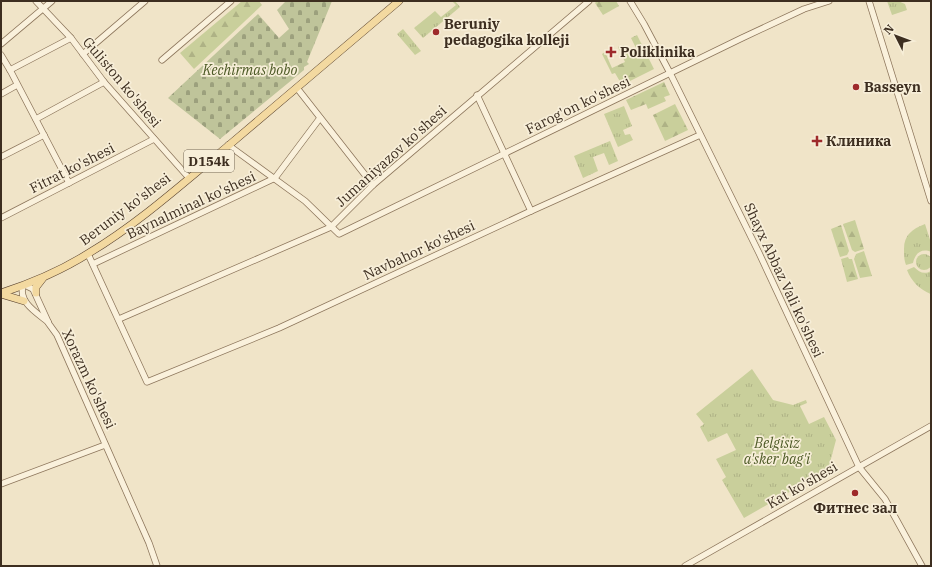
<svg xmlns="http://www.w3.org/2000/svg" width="932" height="567" viewBox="0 0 932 567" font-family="'IBM Plex Serif',serif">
	<defs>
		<pattern id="grass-tufts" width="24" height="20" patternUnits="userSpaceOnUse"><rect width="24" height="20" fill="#c9cf9b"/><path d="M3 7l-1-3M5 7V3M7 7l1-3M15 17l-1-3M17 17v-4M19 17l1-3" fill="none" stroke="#aeb285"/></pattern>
		<pattern id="forest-firs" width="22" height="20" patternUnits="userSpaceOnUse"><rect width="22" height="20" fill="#c9cf9b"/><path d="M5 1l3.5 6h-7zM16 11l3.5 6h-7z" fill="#aeb285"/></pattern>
		<pattern id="cemetery-stones" width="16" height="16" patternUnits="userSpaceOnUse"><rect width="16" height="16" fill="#bfc49a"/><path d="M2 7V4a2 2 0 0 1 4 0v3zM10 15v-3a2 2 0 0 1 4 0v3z" fill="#9ca07d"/></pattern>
	</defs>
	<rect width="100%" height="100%" fill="#f0e4c8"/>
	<g fill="url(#grass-tufts)">
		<polygon points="452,1 455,1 460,7 423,38 414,28 435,11 441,17 456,5"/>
		<polygon points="887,1 898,1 905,4 907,10 892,15"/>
		<polygon points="403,29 421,51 415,55 397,34"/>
		<polygon points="624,106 632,126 623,130 625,135 630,134 633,140 618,147 604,114"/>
		<polygon points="610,141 618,161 609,165 604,153 593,157 598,171 583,178 574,156"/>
		<path d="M925,224L931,243V252C922,248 915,253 913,263L906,265C904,260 904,255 904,249C904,235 912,229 925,224Z"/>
		<circle cx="924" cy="262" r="8"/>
		<path d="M914,267C919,272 924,275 931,271V294C920,290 911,281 907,270Z"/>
		<polygon points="752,369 773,400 793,405 806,400 807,403 800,406 809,424 824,417 836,440 828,470 744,518 722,480 726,477 716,459 736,450 727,433 708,442 700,427 704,424 696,414"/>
	</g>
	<g fill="url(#forest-firs)">
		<polygon points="242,1 259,1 262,5 194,69 180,53"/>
		<polygon points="597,1 616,1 619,6 603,15 595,3"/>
		<polygon points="637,35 654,69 622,85 615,73 612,74 602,54 605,52 612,68 625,62 618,47 624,45 629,55 637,50 631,38"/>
		<polygon points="664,82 670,95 664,97 666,101 648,109 646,104 631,110 626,100"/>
		<polygon points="675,104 688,130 665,141 653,115"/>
		<polygon points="855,220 864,249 855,252 852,250 843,224"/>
		<polygon points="841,225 849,251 847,255 840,257 831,229"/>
		<polygon points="864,251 872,276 860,278 854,259 856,254"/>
		<polygon points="848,257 849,259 852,259 858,279 847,282 841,259"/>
	</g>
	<polygon fill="url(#cemetery-stones)" points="284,1 332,1 307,62 309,64 304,67 304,70 220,139 168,98 258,14 279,38 289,29 277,10 285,2"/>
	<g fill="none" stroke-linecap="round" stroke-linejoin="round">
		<g stroke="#8d765c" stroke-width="7">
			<g id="minor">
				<polyline points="36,1 71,38 104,82 189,178"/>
				<polyline points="630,1 644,24 670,73 759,253 859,467 885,499 922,566"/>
				<polyline points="869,1 931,201"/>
				<polyline points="1,44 52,1"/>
				<polyline points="83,54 145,1"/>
				<polyline points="1,55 10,70 69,183"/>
				<polyline points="162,60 231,1"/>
				<polyline points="10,70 71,38"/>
				<polyline points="297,88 373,185"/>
				<polyline points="1,94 17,85"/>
				<polyline points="477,95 531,211"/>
				<polyline points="36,119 104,82"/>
				<polyline points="228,145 305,201 339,234 742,38 804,9 829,1"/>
				<polyline points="1,157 44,135"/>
				<polyline points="1,218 154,139"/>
				<polyline points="88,254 147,382 279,328 531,211 700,135"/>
				<polyline points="93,264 275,178 320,118"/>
				<polyline points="25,285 33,289 49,324 57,335 149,543 157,566"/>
				<path d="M23,286C18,302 37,313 48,322"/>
				<polyline points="119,319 331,227 373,185 589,1"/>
				<polyline points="1,484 105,445"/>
				<polyline points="685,566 931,426"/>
			</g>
		</g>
		<g stroke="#5b4430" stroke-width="8">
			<g id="major">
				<path d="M1,293C32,283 62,270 89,253C139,223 183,183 228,146C285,98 342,49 399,1"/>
				<polyline points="36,293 36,287 43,278"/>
				<polyline points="1,294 24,301"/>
			</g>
		</g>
		<use href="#minor" stroke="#faf1dc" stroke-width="5.5"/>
		<use href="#major" stroke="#f3d9a0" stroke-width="7"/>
	</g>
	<g fill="#9e2a2b" stroke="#f7eed8" stroke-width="1.5">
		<circle cx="436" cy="32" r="4"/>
		<path d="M609 46h4v4h4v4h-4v4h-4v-4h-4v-4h4z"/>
		<circle cx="856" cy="87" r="4"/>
		<path d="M815 135h4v4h4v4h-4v4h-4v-4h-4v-4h4z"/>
		<circle cx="855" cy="493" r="4"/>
	</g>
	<g text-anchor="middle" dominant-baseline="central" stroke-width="3.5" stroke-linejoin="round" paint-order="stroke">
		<rect fill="#f7eed8" stroke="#756857" stroke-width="1" x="184" y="150" width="50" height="22" rx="3"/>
		<g font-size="13" font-weight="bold" fill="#3d2e20">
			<text x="209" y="161">D154k</text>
		</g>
		<g font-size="14" font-weight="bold" fill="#3d2e20" stroke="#f7eed8" text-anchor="start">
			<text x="444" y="24">Beruniy<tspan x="444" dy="16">pedagogika kolleji</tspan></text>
			<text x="620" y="52">Poliklinika</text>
			<text x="864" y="87">Basseyn</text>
			<text x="826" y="141">Клиника</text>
			<text x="855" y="508" text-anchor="middle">Фитнес зал</text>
		</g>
		<g font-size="14" font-style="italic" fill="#4d5a26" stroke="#f7eed8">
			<text x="250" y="70">Kechirmas bobo</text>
			<text x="777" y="443">Belgisiz<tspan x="777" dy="16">a'sker bag'i</tspan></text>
		</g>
		<g font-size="14" fill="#3d2e20" stroke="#f7eed8">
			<text transform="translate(122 82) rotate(50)">Guliston ko'shesi</text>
			<text transform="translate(578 105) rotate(-26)">Farog'on ko'shesi</text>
			<text transform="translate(391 156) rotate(-42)">Jumaniyazov ko'shesi</text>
			<text transform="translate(72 168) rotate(-27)">Fitrat ko'shesi</text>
			<text transform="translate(191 205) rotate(-25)">Baynalminal ko'shesi</text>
			<text transform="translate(125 209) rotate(-37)">Beruniy ko'shesi</text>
			<text transform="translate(419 250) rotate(-25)">Navbahor ko'shesi</text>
			<text transform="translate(784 280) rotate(65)">Shayx Abbaz Vali ko'shesi</text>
			<text transform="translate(89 379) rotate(65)">Xorazm ko'shesi</text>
			<text transform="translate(802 485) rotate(-30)">Kat ko'shesi</text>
		</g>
	</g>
	<rect width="932" height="567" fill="none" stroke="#3d2e20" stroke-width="4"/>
	<g transform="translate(896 36) rotate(312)" stroke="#f7eed8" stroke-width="3" paint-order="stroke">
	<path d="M0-3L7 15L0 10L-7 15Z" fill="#3d2e20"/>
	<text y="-6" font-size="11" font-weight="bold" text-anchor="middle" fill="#3d2e20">N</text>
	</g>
</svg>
